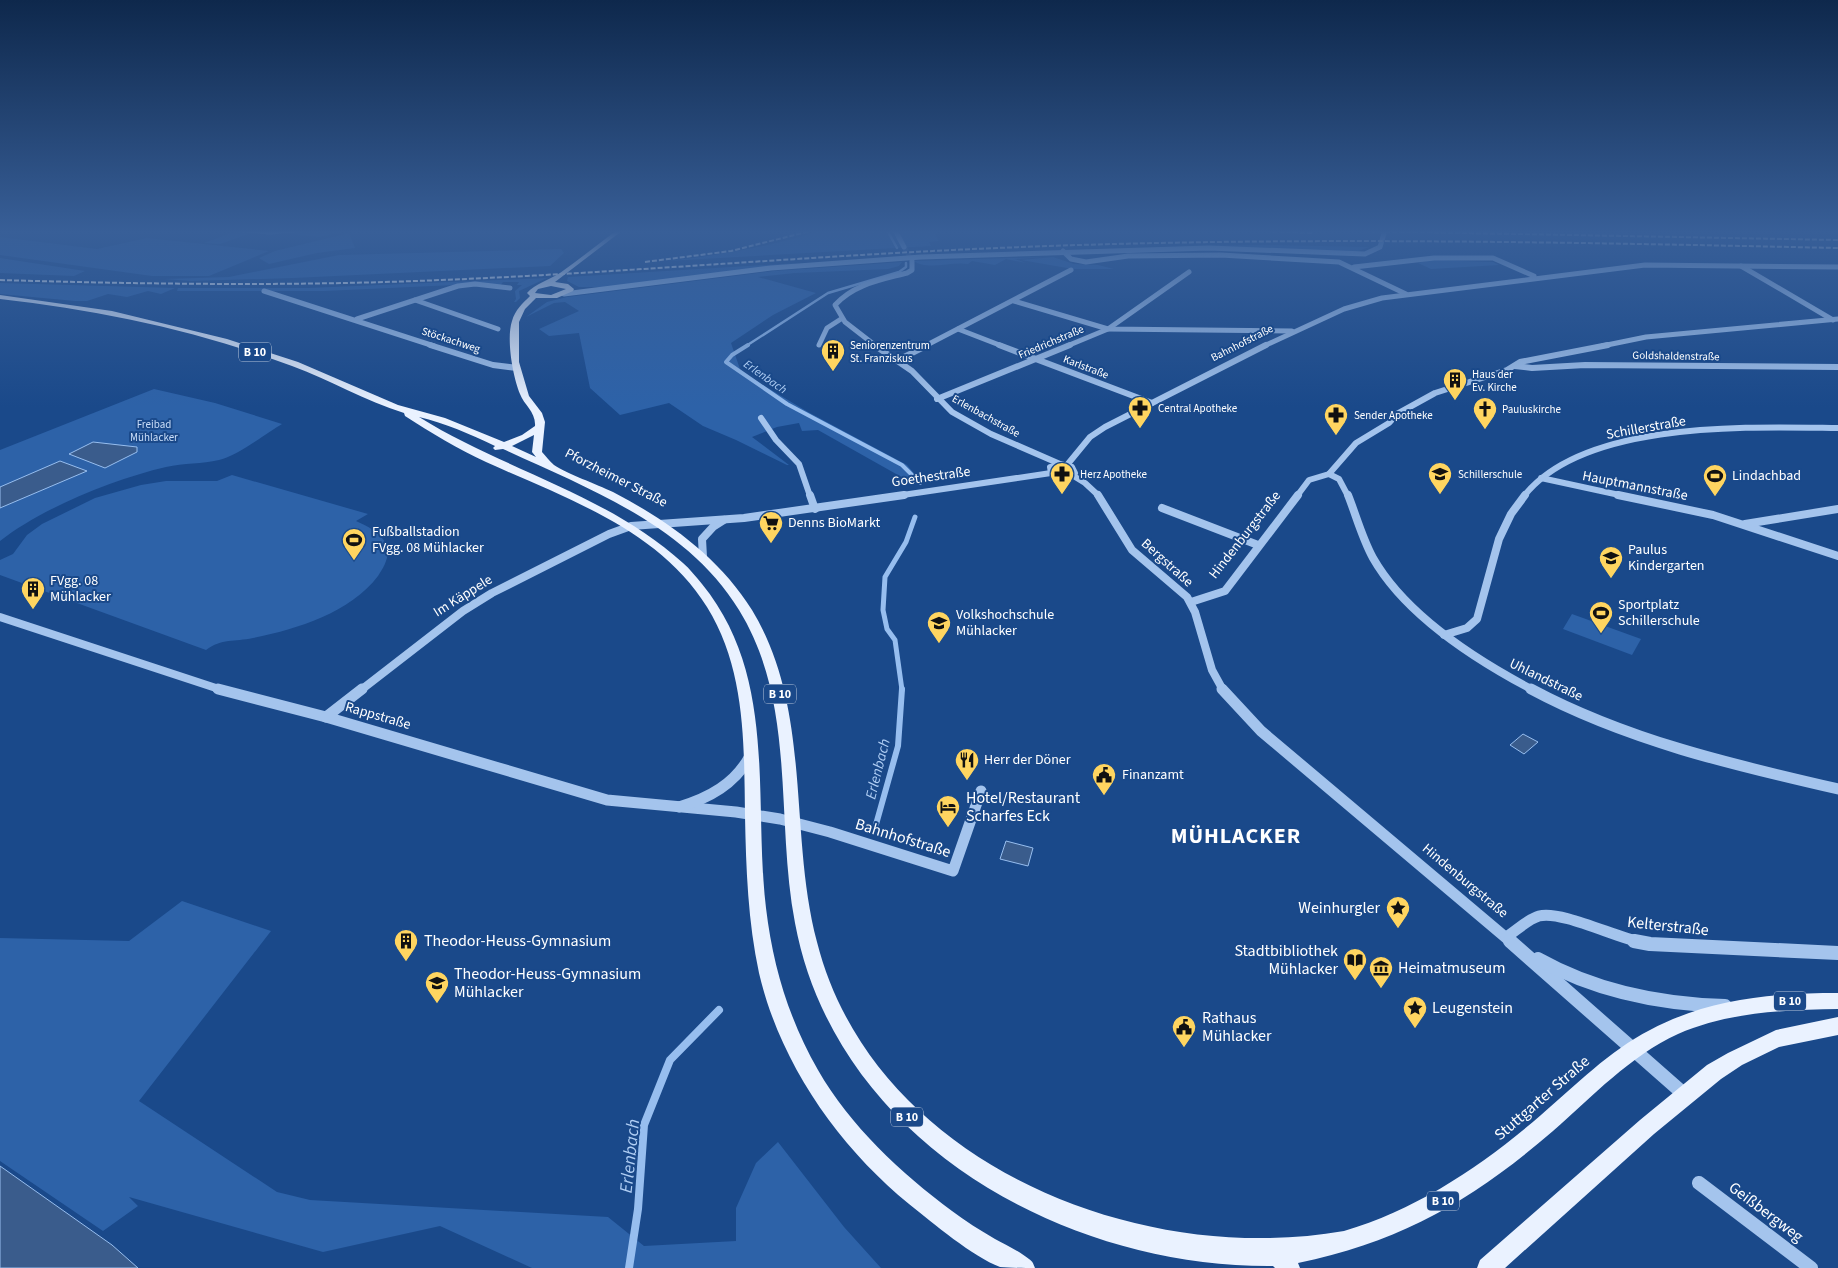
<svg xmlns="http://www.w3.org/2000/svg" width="1838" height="1268" viewBox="0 0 1838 1268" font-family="'Source Sans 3',sans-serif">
	<rect width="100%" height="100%" fill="#1a498a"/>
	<g fill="#2d62a8">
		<polygon points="239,230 254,232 220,244 204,243"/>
		<polygon points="306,230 342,232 319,237 290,234"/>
		<path d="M822,230H924L934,232L939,241L929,242L931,246L667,261C720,255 771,247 822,230Z"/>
		<polygon points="349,233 355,248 317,253 269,264 259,258 275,251"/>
		<polygon points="0,237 97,249 147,238 269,251 209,276 152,276 0,255"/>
		<polygon points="1266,245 1369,247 1356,252 1166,246"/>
		<polygon points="561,249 564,253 550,266 293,278 191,281 164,279 229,277 339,255"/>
		<path d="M1046,257L1015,259L1026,263L1006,259L995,265L972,261L968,264C952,261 927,271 914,261Z"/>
		<polygon points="1053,257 1074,264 1098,265 1114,269 1073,269 1021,260"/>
		<polygon points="0,258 85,271 74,276 0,273"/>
		<polygon points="1430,260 1493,262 1499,265 1431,269 1418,263"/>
		<polygon points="902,262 899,266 888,269 795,273 758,277 816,293 773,315 731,343 741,372 808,412 907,465 917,477 905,479 818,430 802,431 799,423 777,427 752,437 789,465 787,465 736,440 703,426 669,403 620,415 590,388 579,333 549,336 539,329 579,311 565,302 554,303 526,317 547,302 567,297 774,271"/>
		<polygon points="799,263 605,287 579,287 567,281 568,277"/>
		<polygon points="547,278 519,291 520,298 516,302 514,302 516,299 515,291 522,285 517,285 519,282 503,282 500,286 476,284 324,291 177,291 178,288 308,288"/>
		<polygon points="0,283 175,288 161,294 148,291 127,297 108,294 87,301 75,301 0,294"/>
		<path d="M154,389L215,403L282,424C267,433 235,457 219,460C202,464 184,463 166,467C114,479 42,508 0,541V450Z"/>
		<path d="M232,475L368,514L356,521C367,526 380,532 386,544C391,555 384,567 378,576C350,613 297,629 253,638C234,642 222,638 206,650L0,575V560L13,554L27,535L42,524L95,498L141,485L166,481H217Z"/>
		<polygon points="1572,614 1641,639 1632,655 1563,629"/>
		<polygon points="182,901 271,931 139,1101 277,1192 310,1200 608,1217 644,1246 736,1241 736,1208 756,1163 778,1142 844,1227 881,1268 532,1268 440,1226 323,1252 129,1197 138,1206 103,1231 0,1161 0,938 129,941"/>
	</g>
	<g fill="#3a5c8c" stroke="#97beef">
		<polygon points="93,442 137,447 137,452 105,468 69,454"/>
		<polygon points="60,461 87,471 0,508 0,487"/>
		<polygon points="1523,734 1538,742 1524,754 1510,745"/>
		<polygon points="1006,841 1033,848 1028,866 1000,859"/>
		<polygon points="0,1166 112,1245 138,1268 0,1268"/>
	</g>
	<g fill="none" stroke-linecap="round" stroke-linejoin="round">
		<g stroke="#97beef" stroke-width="2.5">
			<polyline points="887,230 897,248"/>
			<polyline points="746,346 828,293 899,272 906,267 906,263"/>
		</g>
		<polyline stroke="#97beef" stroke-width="4" points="748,345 732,355 726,362 787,404 902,465 920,483"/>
		<polyline stroke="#97beef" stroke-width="5" points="902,690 895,640 887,629 883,610 885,577 906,542 915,517"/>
		<polyline stroke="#97beef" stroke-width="6" points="875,828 898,746 902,689"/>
		<polyline stroke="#97beef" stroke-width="8" points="629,1268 638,1209 644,1125 670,1060 719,1010"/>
		<polyline stroke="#3c649c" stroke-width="5" stroke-dasharray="5 2.5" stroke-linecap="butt" points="904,247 912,261"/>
		<g stroke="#a4c4ed" stroke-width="5">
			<polyline points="244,230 270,232 296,230"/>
			<polyline points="895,230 904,247"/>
			<polyline points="1063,251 1071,259 1086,262 1128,256 1221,255 1339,262 1406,294"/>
			<polyline points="1741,266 1833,320"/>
			<polyline points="1354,267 1434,258 1493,258 1534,276"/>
			<polyline points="264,291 434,346"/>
			<polyline points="564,294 771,268 921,257 1209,248 1365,254 1380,247 1385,230"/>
			<polyline points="415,300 498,329"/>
			<polyline points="1014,301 1108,329 1292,331"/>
			<polyline points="357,319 458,286 475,284 510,288"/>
			<polyline points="958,329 1002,346"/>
			<polyline points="819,345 827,328 841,319"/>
			<path d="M876,346L845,322L835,305C854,284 881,280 907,273L912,270V261"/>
			<polyline points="925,346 1071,270"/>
			<polyline points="1067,346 1108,329 1189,272"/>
			<polyline points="1264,346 1344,309 1382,298 1645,265 1838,267"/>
			<polyline points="1602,346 1646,337 1838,319"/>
		</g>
		<g stroke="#a4c4ed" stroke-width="6">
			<polyline points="430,345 493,365 517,368"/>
			<polyline points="874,345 912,371 952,412 991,434 1060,464"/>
			<polyline points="999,345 1152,403"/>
			<polyline points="898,360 928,345"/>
			<polyline points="1515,366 1532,368 1585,365 1838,367"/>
			<polyline points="937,399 1070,345"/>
			<polyline points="761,418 776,440 799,464 810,496"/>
			<polygon points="1060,464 1072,467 1075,473 1064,477 1051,473 1050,467"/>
			<polyline points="1067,465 1090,437 1105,427 1266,345"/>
			<polyline points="1329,474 1339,479 1348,496"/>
			<polyline points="1072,475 1085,483 1099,496"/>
			<polyline points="1541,478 1624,496"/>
			<polyline points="896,496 1051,473"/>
			<polyline points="1297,496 1309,480 1329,474 1356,443 1389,423 1397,414 1435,393 1507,370 1520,362 1608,345"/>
			<path d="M1524,496C1584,420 1750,427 1838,428"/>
		</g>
		<g stroke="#a4c4ed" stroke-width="8">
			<polyline points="810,495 815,509"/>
			<polyline points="1098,495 1132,550 1187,597 1195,612 1212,670 1223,690"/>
			<path d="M1348,495C1356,515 1362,538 1373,558C1406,616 1476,660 1533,690"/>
			<polyline points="1618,495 1713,515 1838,556"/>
			<polyline points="1162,508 1258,545"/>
			<polyline points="1745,524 1838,509"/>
			<polyline points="703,557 702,539 713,527 724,520"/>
			<polyline points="1191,602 1225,591 1298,495"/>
			<polyline points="0,617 222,690"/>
			<polyline points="1444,635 1467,628 1477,619 1499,539 1511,514 1525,495"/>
			<polyline points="361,690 463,611 492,593 609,534 631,526 744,518 904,495"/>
		</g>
		<g stroke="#a4c4ed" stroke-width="11">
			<polyline points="218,689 326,717 607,800 736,812 780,819 830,832 953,871 981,791"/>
			<polyline points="1222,689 1261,731 1511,942"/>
			<path d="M1531,689C1626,740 1733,765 1838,789"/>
			<polyline points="326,717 362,689"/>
			<path d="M679,807C709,798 735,784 750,756"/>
			<path d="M1506,937C1516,931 1528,919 1539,916C1560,910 1615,937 1640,942"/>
		</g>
		<g stroke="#a4c4ed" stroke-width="14">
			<polyline points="1510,941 1685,1095"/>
			<polyline points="1634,941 1650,944 1838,953"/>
			<path d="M1538,959C1595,991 1660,1004 1725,1006"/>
			<polyline points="1699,1183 1811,1268"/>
		</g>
		<g fill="#eaf2ff" fill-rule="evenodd">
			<path d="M617,230H623L555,282L568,284L574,289L573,291L557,298H536L525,309L519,322V362L529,396L542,413L545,422L542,452C546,456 549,461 554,465C568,474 596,484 613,492C667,520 719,557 752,610C813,711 788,832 817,942C872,1159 1133,1268 1344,1231C1418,1209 1483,1165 1541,1115C1576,1085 1609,1051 1650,1030C1708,999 1773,993 1838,993V1009C1784,1010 1728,1012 1678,1034C1630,1056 1593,1096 1553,1131C1473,1200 1403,1241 1298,1263L1300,1268H1275L1273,1266C1060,1268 835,1138 795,923C775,819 797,704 739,610C687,525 589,489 503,449L495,450L493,448L495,446C470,434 445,423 419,417C504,470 607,494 683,563C690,569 696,577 702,584C778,677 753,798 766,908C773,967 789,1019 818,1070C850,1126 901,1173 952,1211C965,1221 980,1230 995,1239C1006,1245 1019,1251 1029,1259C1033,1262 1033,1263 1035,1268C1025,1268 1010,1268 1000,1267C973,1257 933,1223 909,1204C838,1146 780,1063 759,973C748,922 746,869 745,816C744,745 746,670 707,607C659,529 565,498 486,462C458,449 431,433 405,416L404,413C365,401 330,380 292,366C198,331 100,310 0,299V295L112,311L227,339L298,362L398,405L445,418L504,442L522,435L535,426C536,412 524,405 520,394C513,377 506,339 512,321C515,310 523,303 530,296L527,293C535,284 549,280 560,273C580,259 598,244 617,230ZM551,286L566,289L551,295L535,293L538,289ZM534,435L532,452L536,457L512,446Z"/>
			<polygon points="1838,1017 1838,1035 1779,1047 1742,1065 1721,1079 1654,1134 1505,1268 1477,1268 1480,1260 1640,1120 1707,1065 1728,1053 1776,1030"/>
		</g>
		<g stroke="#fff" stroke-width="2" stroke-dasharray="5 2" stroke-linecap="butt">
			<polyline points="1244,230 1314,233"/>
			<polyline points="1308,230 1838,240"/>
			<polyline points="645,262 731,251 814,230"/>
			<path d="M0,280C139,284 277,286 416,281C610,274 803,256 997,248C1277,236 1558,242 1838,248"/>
		</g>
	</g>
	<linearGradient id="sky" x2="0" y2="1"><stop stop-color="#0e284c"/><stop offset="0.57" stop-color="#385f98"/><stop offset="1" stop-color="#385f98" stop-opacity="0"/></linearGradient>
	<rect width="1838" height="407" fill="url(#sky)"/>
	<defs>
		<g id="building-pin" transform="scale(1.25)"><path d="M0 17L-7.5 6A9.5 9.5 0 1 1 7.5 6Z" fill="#ffd560" stroke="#1a498a"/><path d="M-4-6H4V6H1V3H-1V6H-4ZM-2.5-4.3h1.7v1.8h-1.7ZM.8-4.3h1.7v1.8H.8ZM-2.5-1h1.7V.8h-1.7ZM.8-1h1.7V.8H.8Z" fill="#111"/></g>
		<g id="pharmacy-pin" transform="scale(1.25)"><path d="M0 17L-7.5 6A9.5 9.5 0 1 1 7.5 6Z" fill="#ffd560" stroke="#1a498a"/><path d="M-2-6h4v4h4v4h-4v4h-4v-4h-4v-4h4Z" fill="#111"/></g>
		<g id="church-pin" transform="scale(1.25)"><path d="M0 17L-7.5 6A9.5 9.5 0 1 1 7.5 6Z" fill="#ffd560" stroke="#1a498a"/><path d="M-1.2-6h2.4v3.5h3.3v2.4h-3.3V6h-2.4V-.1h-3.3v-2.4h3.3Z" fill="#111"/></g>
		<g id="school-pin" transform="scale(1.25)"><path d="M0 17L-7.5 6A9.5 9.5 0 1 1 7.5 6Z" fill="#ffd560" stroke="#1a498a"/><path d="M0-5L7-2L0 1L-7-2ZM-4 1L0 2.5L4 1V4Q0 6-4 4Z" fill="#111"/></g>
		<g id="stadium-pin" transform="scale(1.25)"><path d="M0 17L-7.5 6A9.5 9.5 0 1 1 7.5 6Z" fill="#ffd560" stroke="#1a498a"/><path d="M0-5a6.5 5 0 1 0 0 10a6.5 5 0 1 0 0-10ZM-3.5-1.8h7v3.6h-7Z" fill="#111"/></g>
		<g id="supermarket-pin" transform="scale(1.25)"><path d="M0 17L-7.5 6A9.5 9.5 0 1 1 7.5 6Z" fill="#ffd560" stroke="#1a498a"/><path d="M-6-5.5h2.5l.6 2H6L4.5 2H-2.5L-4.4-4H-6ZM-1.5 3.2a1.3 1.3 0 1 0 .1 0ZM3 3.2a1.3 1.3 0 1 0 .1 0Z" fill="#111"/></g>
		<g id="university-pin" transform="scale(1.25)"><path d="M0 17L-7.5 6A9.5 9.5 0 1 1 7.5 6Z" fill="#ffd560" stroke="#1a498a"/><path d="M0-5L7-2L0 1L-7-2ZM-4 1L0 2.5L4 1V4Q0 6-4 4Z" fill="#111"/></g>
		<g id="restaurant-pin" transform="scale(1.25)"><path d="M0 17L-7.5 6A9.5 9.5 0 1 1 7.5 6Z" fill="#ffd560" stroke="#1a498a"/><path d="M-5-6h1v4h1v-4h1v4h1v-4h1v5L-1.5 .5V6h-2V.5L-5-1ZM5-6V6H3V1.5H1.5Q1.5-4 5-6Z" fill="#111"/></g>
		<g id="civic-pin" transform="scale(1.25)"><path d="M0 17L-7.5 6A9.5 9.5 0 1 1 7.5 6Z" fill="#ffd560" stroke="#1a498a"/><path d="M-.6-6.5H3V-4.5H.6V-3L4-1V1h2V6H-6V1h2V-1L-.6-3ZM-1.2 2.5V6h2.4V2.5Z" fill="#111"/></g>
		<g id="hotel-pin" transform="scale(1.25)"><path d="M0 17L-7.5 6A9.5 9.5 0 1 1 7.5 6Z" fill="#ffd560" stroke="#1a498a"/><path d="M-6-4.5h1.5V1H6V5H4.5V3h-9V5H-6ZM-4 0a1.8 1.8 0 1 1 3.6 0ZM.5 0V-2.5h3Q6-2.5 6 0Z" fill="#111"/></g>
		<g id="sight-pin" transform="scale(1.25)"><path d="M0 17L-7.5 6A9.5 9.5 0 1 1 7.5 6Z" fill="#ffd560" stroke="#1a498a"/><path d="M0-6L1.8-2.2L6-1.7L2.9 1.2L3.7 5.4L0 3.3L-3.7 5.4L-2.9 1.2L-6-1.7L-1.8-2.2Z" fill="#111"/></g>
		<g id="library-pin" transform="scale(1.25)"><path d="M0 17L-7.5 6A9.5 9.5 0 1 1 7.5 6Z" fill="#ffd560" stroke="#1a498a"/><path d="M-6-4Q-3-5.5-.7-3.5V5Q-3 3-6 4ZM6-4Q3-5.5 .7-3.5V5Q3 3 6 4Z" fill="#111"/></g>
		<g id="museum-pin" transform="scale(1.25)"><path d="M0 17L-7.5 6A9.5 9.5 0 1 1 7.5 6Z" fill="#ffd560" stroke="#1a498a"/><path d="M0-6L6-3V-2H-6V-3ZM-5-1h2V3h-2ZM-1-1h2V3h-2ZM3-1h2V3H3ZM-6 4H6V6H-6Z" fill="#111"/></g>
	</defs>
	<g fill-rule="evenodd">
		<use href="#building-pin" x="833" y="351"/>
		<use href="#building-pin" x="1455" y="380"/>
		<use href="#pharmacy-pin" x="1140" y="408"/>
		<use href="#church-pin" x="1485" y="409"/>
		<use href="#pharmacy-pin" x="1336" y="415"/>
		<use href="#pharmacy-pin" x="1062" y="474"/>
		<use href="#school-pin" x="1440" y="474"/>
		<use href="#stadium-pin" x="1715" y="476"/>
		<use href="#supermarket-pin" x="771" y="523"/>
		<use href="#stadium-pin" x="354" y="540"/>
		<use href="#school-pin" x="1611" y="558"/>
		<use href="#building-pin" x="33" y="589"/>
		<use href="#stadium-pin" x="1601" y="613"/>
		<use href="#university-pin" x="939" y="623"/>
		<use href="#restaurant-pin" x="967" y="760"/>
		<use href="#civic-pin" x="1104" y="775"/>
		<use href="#hotel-pin" x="948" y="807"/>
		<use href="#sight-pin" x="1398" y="908"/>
		<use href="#building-pin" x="406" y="941"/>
		<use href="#library-pin" x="1355" y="960"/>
		<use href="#museum-pin" x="1381" y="968"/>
		<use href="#school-pin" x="437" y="983"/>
		<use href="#sight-pin" x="1415" y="1008"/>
		<use href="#civic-pin" x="1184" y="1027"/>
	</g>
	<g text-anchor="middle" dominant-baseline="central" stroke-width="4" stroke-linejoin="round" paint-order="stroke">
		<g font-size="11" fill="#fff" stroke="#1a498a">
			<text transform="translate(451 340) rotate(18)">Stöckachweg</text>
			<text transform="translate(1051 342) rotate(-23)">Friedrichstraße</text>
			<text transform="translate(1242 343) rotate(-27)">Bahnhofstraße</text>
			<text transform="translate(1676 356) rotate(1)">Goldshaldenstraße</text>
			<text transform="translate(1086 367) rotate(21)">Karlstraße</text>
			<text transform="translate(986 416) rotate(29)">Erlenbachstraße</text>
		</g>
		<g font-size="11" fill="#fff" stroke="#1a498a" text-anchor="start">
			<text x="850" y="345">Seniorenzentrum<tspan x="850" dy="13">St. Franziskus</tspan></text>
			<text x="1472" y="374">Haus der<tspan x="1472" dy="13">Ev. Kirche</tspan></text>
			<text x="1158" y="408">Central Apotheke</text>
			<text x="1502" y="409">Pauluskirche</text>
			<text x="1354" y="415">Sender Apotheke</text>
			<text x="1080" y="474">Herz Apotheke</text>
			<text x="1458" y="474">Schillerschule</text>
		</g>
		<g font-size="11" fill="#cadef9" stroke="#1a498a">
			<text x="154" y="424">Freibad<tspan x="154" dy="13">Mühlacker</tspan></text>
		</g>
		<g fill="#1a498a" stroke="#bac8dc" stroke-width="1">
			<rect x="239" y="342.5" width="32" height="19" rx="4"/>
			<rect x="764" y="684.5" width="32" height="19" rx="4"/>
			<rect x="1774" y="991.5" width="32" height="19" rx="4"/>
			<rect x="891" y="1107.5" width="32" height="19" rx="4"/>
			<rect x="1427" y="1191.5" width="32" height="19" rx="4"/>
		</g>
		<g font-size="12" font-weight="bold" fill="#fff">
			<text x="255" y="352">B 10</text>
			<text x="780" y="694">B 10</text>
			<text x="1790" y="1001">B 10</text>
			<text x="907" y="1117">B 10</text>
			<text x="1443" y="1201">B 10</text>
		</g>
		<g font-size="12" font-style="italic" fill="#b0cef4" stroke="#1a498a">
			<text transform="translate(765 377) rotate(35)">Erlenbach</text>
		</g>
		<g font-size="14" fill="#fff" stroke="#1a498a">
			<text transform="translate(1646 428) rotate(-10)">Schillerstraße</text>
			<text transform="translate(931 477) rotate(-8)">Goethestraße</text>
			<text transform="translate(616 478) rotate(27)">Pforzheimer Straße</text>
			<text transform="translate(1635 486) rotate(11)">Hauptmannstraße</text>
			<text transform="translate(1245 535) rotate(-52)">Hindenburgstraße</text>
			<text transform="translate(1167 563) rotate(42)">Bergstraße</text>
			<text transform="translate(463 596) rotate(-32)">Im Käppele</text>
			<text transform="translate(1546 680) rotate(26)">Uhlandstraße</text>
			<text transform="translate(378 716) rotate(16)">Rappstraße</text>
			<text transform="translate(1465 881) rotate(40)">Hindenburgstraße</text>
		</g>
		<g font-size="14" fill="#fff" stroke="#1a498a" text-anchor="start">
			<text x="1732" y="476">Lindachbad</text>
			<text x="788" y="523">Denns BioMarkt</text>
			<text x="372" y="532">Fußballstadion<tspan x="372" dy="16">FVgg. 08 Mühlacker</tspan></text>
			<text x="1628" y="550">Paulus<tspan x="1628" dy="16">Kindergarten</tspan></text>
			<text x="50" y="581">FVgg. 08<tspan x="50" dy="16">Mühlacker</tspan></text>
			<text x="1618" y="605">Sportplatz<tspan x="1618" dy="16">Schillerschule</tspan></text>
			<text x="956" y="615">Volkshochschule<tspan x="956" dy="16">Mühlacker</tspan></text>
			<text x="984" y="760">Herr der Döner</text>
			<text x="1122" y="775">Finanzamt</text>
		</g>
		<g font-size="15" font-style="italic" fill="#b0cef4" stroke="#1a498a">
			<text transform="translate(878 769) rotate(-76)">Erlenbach</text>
		</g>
		<g font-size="16" fill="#fff" stroke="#1a498a" text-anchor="start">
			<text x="966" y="798">Hotel/Restaurant<tspan x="966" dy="18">Scharfes Eck</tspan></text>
			<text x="1380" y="908" text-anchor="end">Weinhurgler</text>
			<text x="424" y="941">Theodor-Heuss-Gymnasium</text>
			<text x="1338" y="951" text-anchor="end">Stadtbibliothek<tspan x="1338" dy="18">Mühlacker</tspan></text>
			<text x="1398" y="968">Heimatmuseum</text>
			<text x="454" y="974">Theodor-Heuss-Gymnasium<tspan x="454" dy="18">Mühlacker</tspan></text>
			<text x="1432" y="1008">Leugenstein</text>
			<text x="1202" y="1018">Rathaus<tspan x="1202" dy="18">Mühlacker</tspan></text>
		</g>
		<g font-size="16" fill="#fff" stroke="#1a498a">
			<text transform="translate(903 838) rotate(17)">Bahnhofstraße</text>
			<text transform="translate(1668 926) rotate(6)">Kelterstraße</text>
			<text transform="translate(1542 1098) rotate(-41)">Stuttgarter Straße</text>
			<text transform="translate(1766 1212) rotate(37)">Geißbergweg</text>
		</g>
		<g font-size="18" font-style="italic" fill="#b0cef4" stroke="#1a498a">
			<text transform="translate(630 1156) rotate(-84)">Erlenbach</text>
		</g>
		<g font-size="22" font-weight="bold" letter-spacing="1" fill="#fff" stroke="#1a498a">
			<text x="1236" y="836">MÜHLACKER</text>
		</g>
	</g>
</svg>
